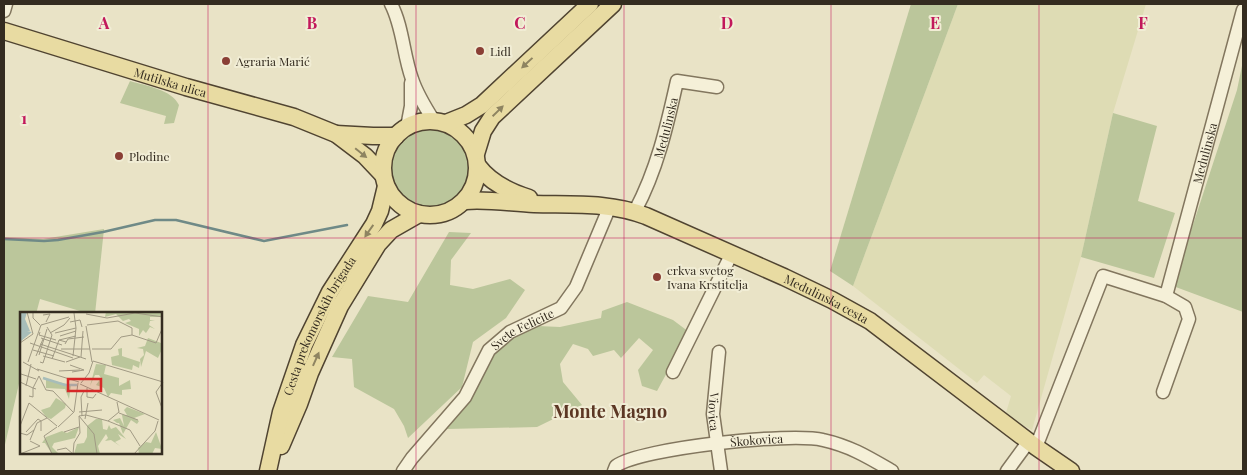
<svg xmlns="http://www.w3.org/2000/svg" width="1247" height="475" viewBox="0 0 1247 475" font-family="'Playfair Display',serif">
	<rect width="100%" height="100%" fill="#e9e3c6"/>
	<polygon fill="#dedcb4" points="958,4 1146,4 1113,113 1081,257 1032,430 1005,416 1011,396 984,375 977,383 853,286"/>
	<g fill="#bbc69b">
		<polygon points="911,4 958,4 853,286 830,271"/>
		<polygon points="1243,61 1243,312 1173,286 1237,90"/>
		<path d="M130,81C146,86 171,89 179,105L174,123L164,124L166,116L120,103Z"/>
		<polygon points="1113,113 1157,126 1138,201 1175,213 1154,278 1081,257"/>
		<circle cx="430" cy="169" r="39"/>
		<polygon points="104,229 95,314 90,314 40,299 36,314 21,314 21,375 4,449 4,237 43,239"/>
		<polygon points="449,232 471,233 451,260 450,285 473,289 510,279 525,290 506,318 473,342 462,387 408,438 404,426 394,409 354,387 352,359 332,357 368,296 408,302"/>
		<polygon points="627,302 673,320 689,332 657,391 642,386 638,370 653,350 639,338 621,358 614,350 593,356 588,349 573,344 560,364 563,382 582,405 537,427 447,429 471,399 496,350 516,331 538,326 560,327 601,318 602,311"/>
	</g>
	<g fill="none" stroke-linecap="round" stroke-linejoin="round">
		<polyline stroke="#6f8a87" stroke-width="2.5" points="4,239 44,241 58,240 103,232 155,220 176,220 264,241 347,225"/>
		<g stroke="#82765e" stroke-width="15">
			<g id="minor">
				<path d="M391,4C403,27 403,54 412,79C417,94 425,107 434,121"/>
				<polyline points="4,11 6,4"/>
				<polyline points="407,127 411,106 411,83"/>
				<path id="s1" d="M635,211C657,170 667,126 677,81L717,87"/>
				<path id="s2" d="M1166,296L1243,10"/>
				<path id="s3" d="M719,352L713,414L721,471"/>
				<polyline points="673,372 732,253"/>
				<polyline points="1036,447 1103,276 1166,296 1185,307 1189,319 1163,392"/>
				<path id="s4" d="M403,471L412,458L465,397L489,350L510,332L561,308L576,287L610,206"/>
				<path id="s5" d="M614,471L616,466C641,448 791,432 823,440C850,446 868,457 892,471"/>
				<polyline points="1007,471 1029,441"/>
			</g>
		</g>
		<g stroke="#504431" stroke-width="19">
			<g id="major">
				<path id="s6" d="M4,31L186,87L294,117L336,134L365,156L383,175"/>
				<circle cx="430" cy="168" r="47"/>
				<polyline points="446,123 466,115 482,105 590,4"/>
				<polyline points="336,134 373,136 396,136"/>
				<polyline points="476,154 483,131 492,117 613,4"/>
				<path d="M478,166C490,182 510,192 529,198"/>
				<path id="s7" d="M465,201C488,199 511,203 534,204C572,205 610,202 646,216L784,277L832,300L870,321L1036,447L1071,471"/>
				<polyline points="281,446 299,404 310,373 340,306 378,244 391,230 419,214"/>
				<path id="s8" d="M268,471L281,412L304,345L330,292L374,224L380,211L386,186"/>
			</g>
		</g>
		<use href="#minor" stroke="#f5f0d8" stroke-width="12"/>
		<use href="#major" stroke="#e8dba2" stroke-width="16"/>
	</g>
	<defs><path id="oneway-solid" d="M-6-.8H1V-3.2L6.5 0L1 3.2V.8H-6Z" transform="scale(1.25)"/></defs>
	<g fill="#8e8461">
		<use href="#oneway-solid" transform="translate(527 63) rotate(137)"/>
		<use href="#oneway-solid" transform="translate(498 111) rotate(-44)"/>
		<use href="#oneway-solid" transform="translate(361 153) rotate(39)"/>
		<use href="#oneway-solid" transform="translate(369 231) rotate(125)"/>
		<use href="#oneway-solid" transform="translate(316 359) rotate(-66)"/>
	</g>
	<path fill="none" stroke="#c2185b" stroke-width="1" stroke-opacity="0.55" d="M208,4V471M416,4V471M624,4V471M831,4V471M1039,4V471M4,238H1243"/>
	<g fill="#8a3f35" stroke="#f1edd5" stroke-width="2">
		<circle cx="480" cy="51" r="5"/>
		<circle cx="226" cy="61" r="5"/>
		<circle cx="119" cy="156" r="5"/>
		<circle cx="657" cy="277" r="5"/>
	</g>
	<g text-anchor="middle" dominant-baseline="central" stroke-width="4" stroke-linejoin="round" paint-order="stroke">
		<g font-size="12" fill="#342c20" stroke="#f1edd5" text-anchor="start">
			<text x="490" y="51">Lidl</text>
			<text x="236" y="61">Agraria Marić</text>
			<text x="129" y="156">Plodine</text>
			<text x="667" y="270">crkva svetog<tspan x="667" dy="14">Ivana Krstitelja</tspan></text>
		</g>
		<g font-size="12" fill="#342c20" stroke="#f1edd5">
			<text stroke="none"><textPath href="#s6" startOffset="174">Mutilska ulica</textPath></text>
			<text stroke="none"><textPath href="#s1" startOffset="89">Medulinska</textPath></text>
			<text stroke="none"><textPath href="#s2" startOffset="148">Medulinska</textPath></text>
			<text stroke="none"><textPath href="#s7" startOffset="381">Medulinska cesta</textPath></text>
			<text stroke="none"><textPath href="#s8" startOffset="155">Cesta prekomorskih brigada</textPath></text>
			<text stroke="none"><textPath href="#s4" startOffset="189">Svete Felicite</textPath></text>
			<text stroke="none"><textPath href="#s3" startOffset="60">Viovica</textPath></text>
			<text stroke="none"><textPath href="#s5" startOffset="149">Škokovica</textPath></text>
		</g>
		<g font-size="18" font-weight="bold" fill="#5c3724" stroke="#f1edd5">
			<text x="610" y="411">Monte Magno</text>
		</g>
	</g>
	<g transform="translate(20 312)">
		<rect width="142" height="142" fill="#e9e3c6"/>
		<path d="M86,0H142V5H130V8L135,9H130L129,13L135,17L130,15L126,21L123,18L119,24V17L105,11L111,9L109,7L103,9L96,2L85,5ZM142,21V37L138,46L126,39L121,55L120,47L124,43L123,37L117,36L125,34L128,26L141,31ZM102,36V44L120,50L119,56L113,53L112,58L92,53L91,45L99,43L98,37ZM76,52L86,53L84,62L99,66V74L110,68L111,77L102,78V83L91,81L88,85L84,76L76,73L81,66L79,63H75L70,74ZM26,67L51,73L49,87L45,77L26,76ZM36,86L46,92L45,96L31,107L26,105L21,98L30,95ZM107,95L125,102L114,106L119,109L117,112L111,108L103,122L99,111H97L93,108L100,106L104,114L102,103H107L104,98ZM76,107H82L83,117L87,118L89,113L91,117L96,115L106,127L98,122L101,127L95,130L100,134L91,128L85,129L88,126L86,122L78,134L80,142H54L57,132L64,131L67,125V114ZM59,115L55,126L34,131L32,135L39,142H32L25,131H22L26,125L42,119L47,121ZM136,120L142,137L135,136L132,142H119L118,136L126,130L131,131Z" fill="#bbc69b"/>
		<path d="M0,0H7L5,7L10,19H7L12,20L0,30Z" fill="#a7bdb9"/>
		<path fill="none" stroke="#a7bdb9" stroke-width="2.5" d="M23,66L45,73H57"/>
		<path fill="none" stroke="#a19a84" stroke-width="1" d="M7,0L13,22M13,0V6L20,13M54,1L56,16M66,2L87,6L115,1L143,5M23,3L30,2L26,10M50,10L60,8L62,15M21,13L49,5M67,13L98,9L112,16V23M66,14L72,50M20,20L19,23L36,28M30,21L44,13L50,6M35,21L56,16M112,23L136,31L142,17M40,24L56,19M21,26L42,33M39,28L56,24M0,31L13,22M10,31L53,46M20,32L60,45M45,32L48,27L64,25M41,37H70M72,37H91L101,25L112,23M13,38L34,44M19,43L27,17M16,44L23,27M23,44L45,50M53,44L56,16M61,45L63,19M32,47L39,28L46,30M73,49L143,70M3,50L19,59M8,50L21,13M20,50L23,51L32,23L27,15M46,50L60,45L66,47M50,53L64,58L52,60M17,57L59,70M39,59L60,58M1,62L16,67M19,64L26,78L33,79L53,100M0,70L13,76L19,64M61,71L69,61L73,49M60,72L139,108M6,74L11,52M67,76V85L73,86L76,82M9,84L13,85V76L16,77M9,91L37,114M142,96L136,80L143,70M54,100L58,71M59,100L82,98M99,101L118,108M59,104L66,103L88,109L99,100L97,90M59,104L74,122L77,142M62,104L61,85L64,79H71M65,107L68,91M88,109L110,118L120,134M0,114L9,91M38,115L54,100M6,120L18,107L21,109V119M44,120L59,115M0,121L7,123L14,118M24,124L32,142M24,124L37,115M10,128L17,111L27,106M37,138L46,136L53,142M0,142L20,134L10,129M53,142L54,131L60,121L59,104M114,142L135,119L138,109"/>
		<path fill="#d62828" fill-opacity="0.15" stroke="#d62828" stroke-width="2.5" d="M48,67H81V79H48Z"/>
		<rect width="142" height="142" fill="none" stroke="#342c20" stroke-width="2.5"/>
	</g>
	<g font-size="16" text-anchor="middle" font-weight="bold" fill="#c2185b" stroke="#f1edd5" stroke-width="4" stroke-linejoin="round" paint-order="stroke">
		<text x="104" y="29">A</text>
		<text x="312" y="29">B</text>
		<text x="520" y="29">C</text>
		<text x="727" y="29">D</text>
		<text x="935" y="29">E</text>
		<text x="1143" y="29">F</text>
		<text x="24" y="124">1</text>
	</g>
	<rect width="1247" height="475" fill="none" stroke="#342c20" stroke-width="10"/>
</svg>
